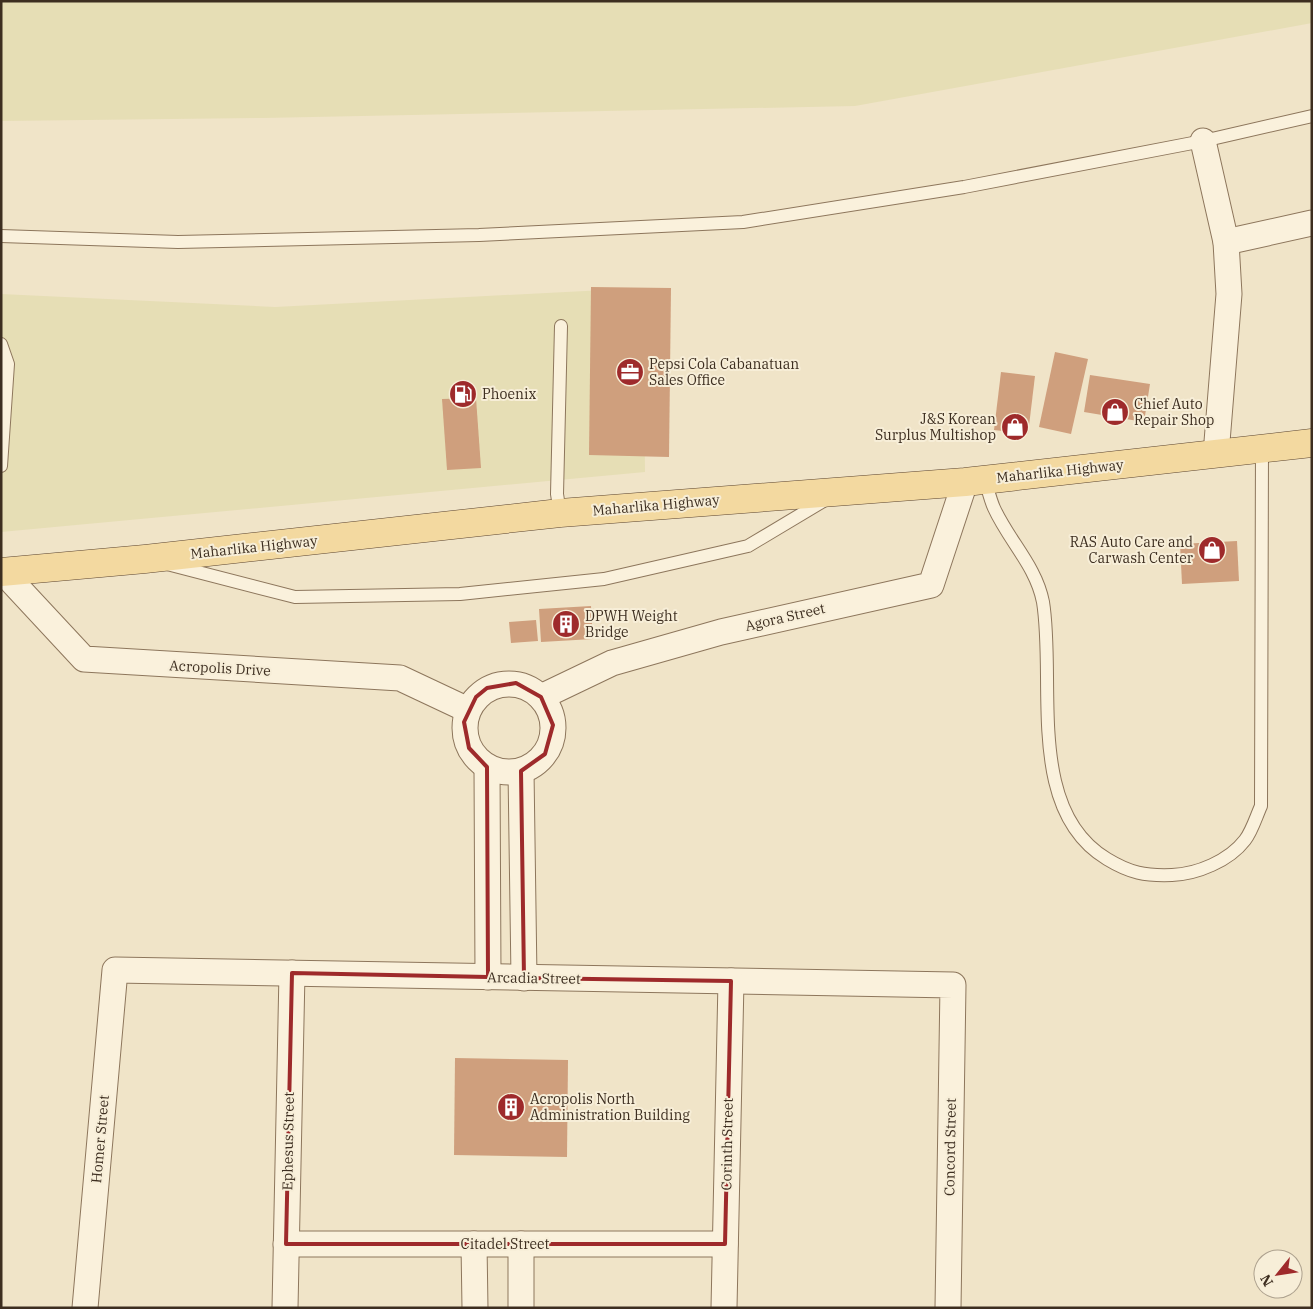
<svg xmlns="http://www.w3.org/2000/svg" width="1313" height="1309" viewBox="0 0 1313 1309" font-family="'IBM Plex Serif',serif">
	<rect width="100%" height="100%" fill="#f0e4c8"/>
	<g fill="#e6deb5">
		<polygon points="1,1 1312,1 1312,23 855,106 263,118 1,121"/>
		<polygon points="643,288 645,472 1,532 1,294 275,307"/>
	</g>
	<g fill="#cf9f7d">
		<polygon points="591,287 671,288 669,457 589,455"/>
		<polygon points="1055,352 1088,359 1071,434 1039,427"/>
		<polygon points="1001,372 1035,376 1028,434 994,430"/>
		<polygon points="1090,375 1150,384 1144,422 1084,412"/>
		<polygon points="476,398 481,468 447,470 442,399"/>
		<polygon points="1237,541 1239,581 1182,584 1180,544"/>
		<polygon points="591,606 593,639 541,642 539,609"/>
		<polygon points="536,620 538,641 511,643 509,622"/>
		<polygon points="455,1058 568,1060 567,1157 454,1155"/>
	</g>
	<g fill="none" stroke-linecap="round" stroke-linejoin="round">
		<g stroke="#8d765c" stroke-width="14">
			<g id="lane">
				<polyline points="1,236 178,242 479,235 743,222 964,187 1203,141 1312,116"/>
				<polyline points="1,344 8,364 1,466"/>
				<path d="M985,480C988,489 990,499 994,508C1009,541 1036,566 1043,602C1056,682 1025,810 1107,859C1130,873 1145,876 1172,875C1197,874 1229,861 1245,840C1252,831 1256,817 1261,806L1262,447"/>
				<polyline points="560,513 557,494 561,326"/>
				<polyline points="167,564 295,597 460,594 604,579 748,546 825,500"/>
			</g>
		</g>
		<g stroke="#8d765c" stroke-width="27">
			<g id="street">
				<polyline points="1203,141 1226,242 1229,294 1216,454"/>
				<polyline points="1226,242 1312,223"/>
				<polyline points="3,572 84,659 400,678 468,710"/>
				<circle cx="509" cy="728" r="44"/>
				<polyline points="541,697 612,663 721,632 931,585 965,482"/>
				<polyline points="487,767 488,977"/>
				<polyline points="521,771 524,978"/>
				<polyline points="286,1244 725,1244"/>
				<polyline points="474,1244 475,1308"/>
				<polyline points="85,1308 115,970 953,985 948,1308"/>
				<polyline points="285,1308 292,973"/>
				<polyline points="521,1308 521,1244"/>
				<polyline points="724,1308 731,981"/>
			</g>
		</g>
		<g stroke="#5b4430" stroke-width="29">
			<polyline id="primary" points="1,572 145,559 560,513 965,482 1312,443"/>
		</g>
		<use href="#lane" stroke="#faf1dc" stroke-width="12"/>
		<use href="#street" stroke="#faf1dc" stroke-width="25"/>
		<use href="#primary" stroke="#f3d9a0" stroke-width="28"/>
	</g>
	<path fill="none" stroke="#9e2a2b" stroke-width="4" stroke-linejoin="round" d="M516,683L541,697L553,725L545,754L521,771L524,978L731,981L725,1244H286L292,973L488,977L487,767L469,748L464,722L476,697L487,688Z"/>
	<defs>
		<g id="office-disc" transform="scale(1.4375)"><circle r="9.5" fill="#9e2a2b" stroke="#f7eed8"/><path d="M-6-3h4V-5.5h4V-3h4V5H-6ZM-1-4.5V-3h2v-1.5ZM-6 0V1H6V0Z" fill="#fff"/></g>
		<g id="fuel-disc" transform="scale(1.4375)"><circle r="9.5" fill="#9e2a2b" stroke="#f7eed8"/><path d="M-5.5-6h7V0h2V4h1.3V-2.5L3-4.5l.8-.8L6-3V5H2.5V1h-1V6h-7ZM-4.2-4.7v3.2H.2V-4.7Z" fill="#fff"/></g>
		<g id="shop-disc" transform="scale(1.4375)"><circle r="9.5" fill="#9e2a2b" stroke="#f7eed8"/><path d="M-5-2.5h2.3a2.7 3.5 0 0 1 5.4 0H5L5.5 6h-11ZM-1.5-2.5h3a1.5 2.3 0 0 0-3 0Z" fill="#fff"/></g>
		<g id="building-disc" transform="scale(1.4375)"><circle r="9.5" fill="#9e2a2b" stroke="#f7eed8"/><path d="M-4-6H4V6H1V3H-1V6H-4ZM-2.5-4.3h1.7v1.8h-1.7ZM.8-4.3h1.7v1.8H.8ZM-2.5-1h1.7V.8h-1.7ZM.8-1h1.7V.8H.8Z" fill="#fff"/></g>
	</defs>
	<g fill-rule="evenodd">
		<use href="#office-disc" x="630" y="372"/>
		<use href="#fuel-disc" x="463" y="394"/>
		<use href="#shop-disc" x="1115" y="412"/>
		<use href="#shop-disc" x="1015" y="427"/>
		<use href="#shop-disc" x="1212" y="550"/>
		<use href="#building-disc" x="566" y="624"/>
		<use href="#building-disc" x="511" y="1107"/>
	</g>
	<g text-anchor="middle" dominant-baseline="central" stroke-width="4" stroke-linejoin="round" paint-order="stroke">
		<g font-size="14" fill="#3d2e20" stroke="#f7eed8" text-anchor="start">
			<text x="649" y="364">Pepsi Cola Cabanatuan<tspan x="649" dy="16">Sales Office</tspan></text>
			<text x="482" y="394">Phoenix</text>
			<text x="1134" y="404">Chief Auto<tspan x="1134" dy="16">Repair Shop</tspan></text>
			<text x="996" y="419" text-anchor="end">J&amp;S Korean<tspan x="996" dy="16">Surplus Multishop</tspan></text>
			<text x="1193" y="542" text-anchor="end">RAS Auto Care and<tspan x="1193" dy="16">Carwash Center</tspan></text>
			<text x="585" y="616">DPWH Weight<tspan x="585" dy="16">Bridge</tspan></text>
			<text x="530" y="1099">Acropolis North<tspan x="530" dy="16">Administration Building</tspan></text>
		</g>
		<g font-size="14" fill="#3d2e20" stroke="#f7eed8">
			<text transform="translate(1060 471) rotate(-6)">Maharlika Highway</text>
			<text transform="translate(656 505) rotate(-5)">Maharlika Highway</text>
			<text transform="translate(254 547) rotate(-6)">Maharlika Highway</text>
			<text transform="translate(785 617) rotate(-13)">Agora Street</text>
			<text transform="translate(220 668) rotate(3)">Acropolis Drive</text>
			<text transform="translate(534 978) rotate(1)">Arcadia Street</text>
			<text transform="translate(100 1139) rotate(-85)">Homer Street</text>
			<text transform="translate(288 1141) rotate(-89)">Ephesus Street</text>
			<text transform="translate(727 1144) rotate(-89)">Corinth Street</text>
			<text transform="translate(950 1147) rotate(-89)">Concord Street</text>
			<text x="505" y="1244">Citadel Street</text>
		</g>
	</g>
	<rect width="1313" height="1309" fill="none" stroke="#3d2e20" stroke-width="5"/>
	<g transform="translate(1278 1274) rotate(240)"><circle r="24" fill="#f7eed8" stroke="#ada18e"/>
	<path d="M0-4L9 19L0 12L-9 19Z" fill="#9e2a2b"/>
	<text y="-8" font-size="14" font-weight="bold" text-anchor="middle" fill="#3d2e20">N</text>
	</g>
</svg>
